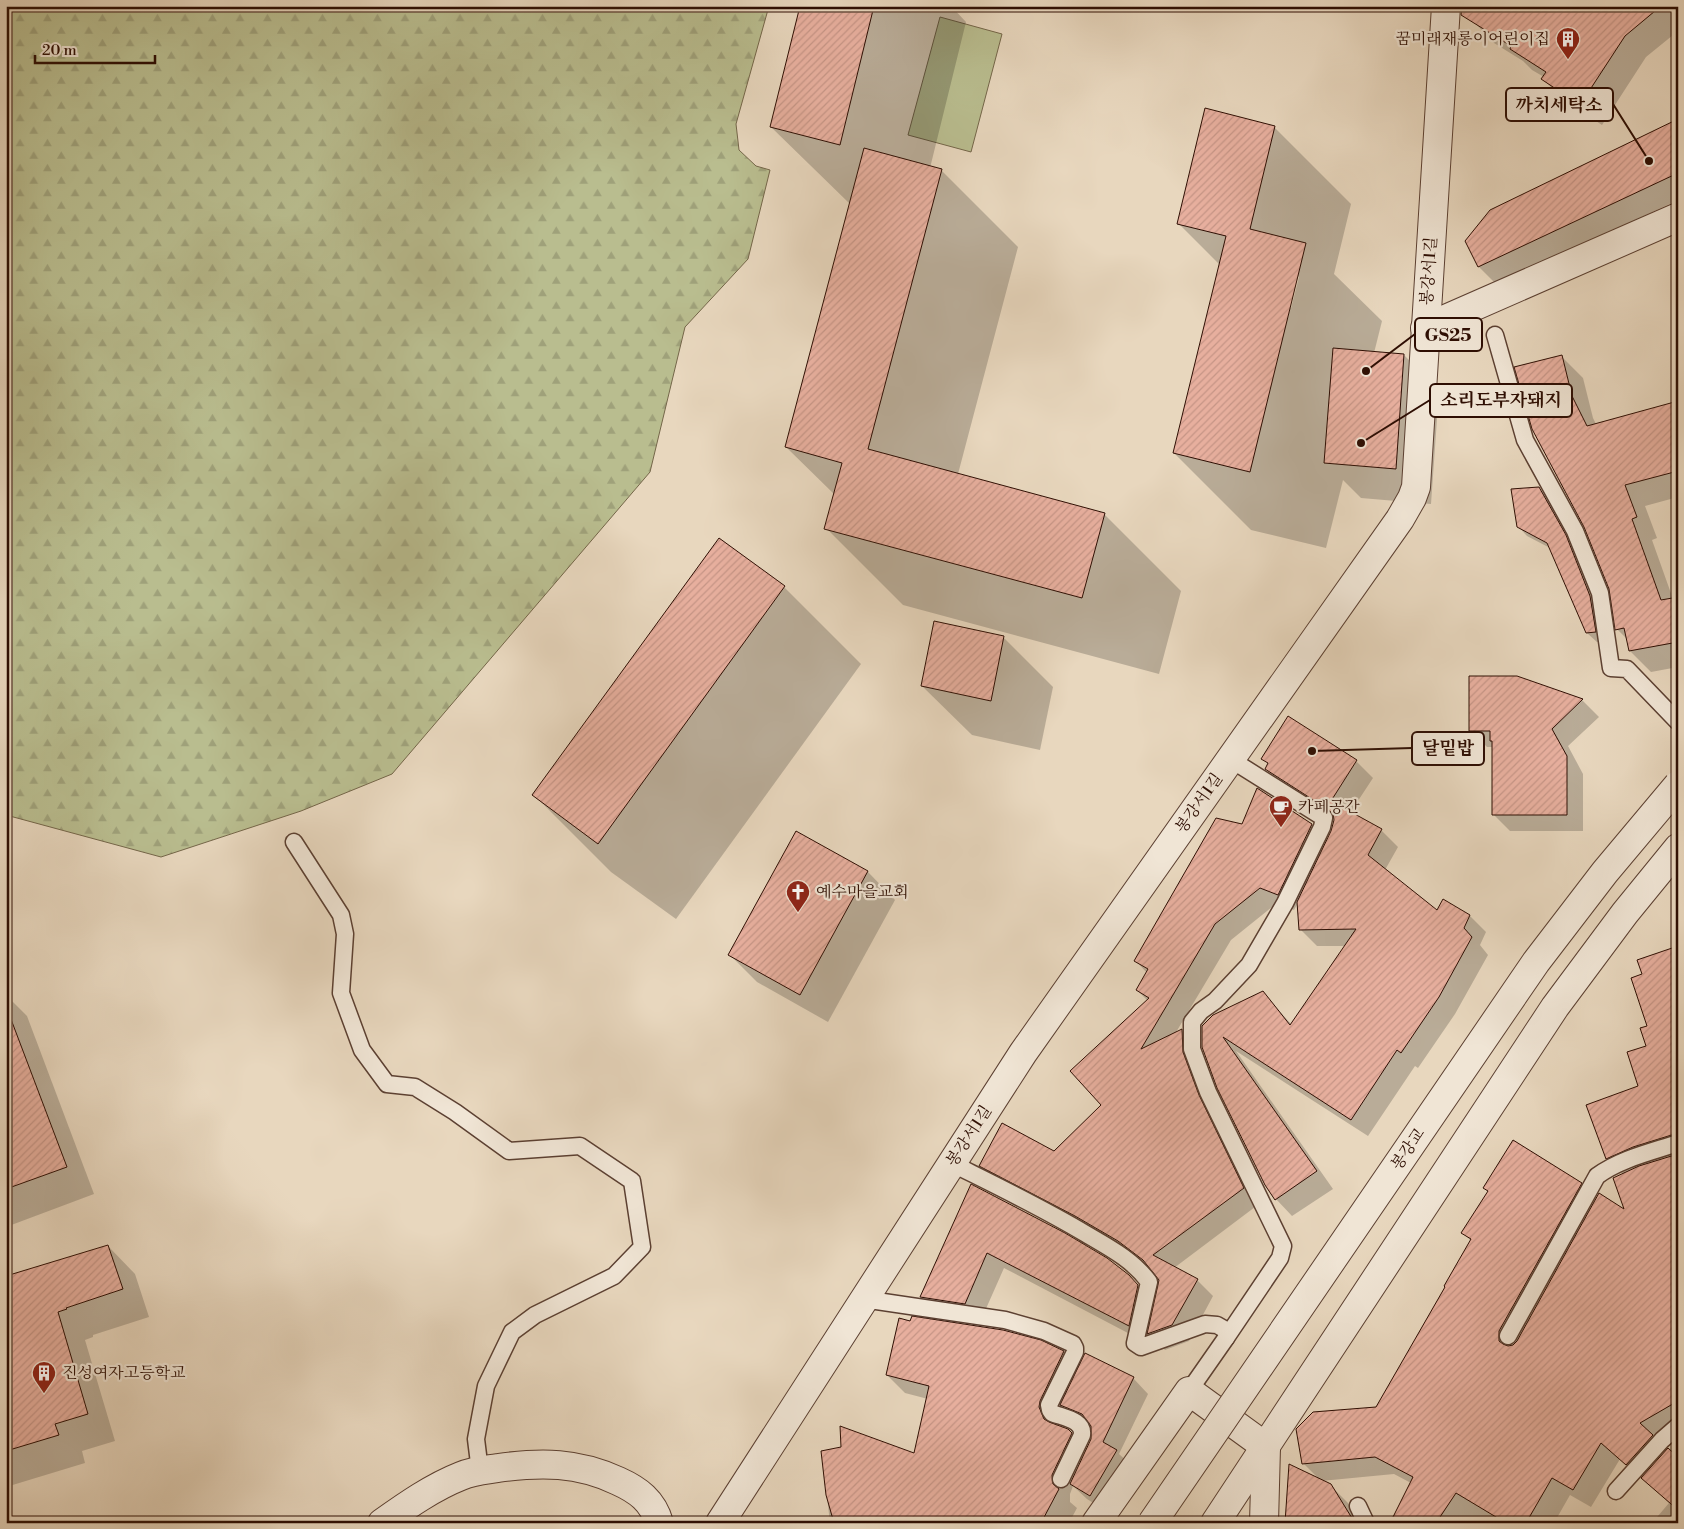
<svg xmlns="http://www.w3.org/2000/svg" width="1684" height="1529" viewBox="0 0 1684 1529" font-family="'Libre Bodoni','Noto Serif KR',serif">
	<defs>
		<pattern id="forest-firs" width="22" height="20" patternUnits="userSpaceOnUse" patternTransform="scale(1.25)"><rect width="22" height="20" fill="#b9bd8f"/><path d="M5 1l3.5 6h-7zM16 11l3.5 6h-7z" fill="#9fa17a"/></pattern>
		<pattern id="building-hatch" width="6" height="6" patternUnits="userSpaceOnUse" patternTransform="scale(1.25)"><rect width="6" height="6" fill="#e7af9e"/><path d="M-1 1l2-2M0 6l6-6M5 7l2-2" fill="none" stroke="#c69586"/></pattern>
	</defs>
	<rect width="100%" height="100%" fill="#e8d7be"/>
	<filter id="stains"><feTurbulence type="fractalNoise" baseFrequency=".004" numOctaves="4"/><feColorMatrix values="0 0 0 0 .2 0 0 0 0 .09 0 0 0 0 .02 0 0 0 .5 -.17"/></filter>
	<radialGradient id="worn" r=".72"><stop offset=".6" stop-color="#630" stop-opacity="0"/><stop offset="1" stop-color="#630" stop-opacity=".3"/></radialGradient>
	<polygon fill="url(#forest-firs)" stroke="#746649" points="6,6 769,6 736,124 739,150 756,166 770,170 748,259 685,327 650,472 392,774 301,811 161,857 6,815"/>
	<polygon fill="#b9bd8f" stroke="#746649" points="940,17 1002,34 971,152 908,135"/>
	<g fill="#0003" fill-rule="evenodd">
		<polygon points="801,6 951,6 966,22 930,168 941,170 1018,247 958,474 1104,514 1181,591 1159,674 903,605 826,528 835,495 786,447 850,204 771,127"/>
		<polygon points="1474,6 1678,6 1678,31 1646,57 1602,125 1564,100 1543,79 1544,77 1532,70 1523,61 1494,43 1473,21"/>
		<polygon points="1678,120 1678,200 1497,285 1479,267 1466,241"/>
		<path d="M1274,127L1351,204L1334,274L1382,321L1374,353L1404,355L1439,391L1431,504L1361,498L1343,480L1326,548L1251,530L1174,453L1220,265L1178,223ZM1297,275L1299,277L1291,308H1289Z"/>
		<polygon points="1562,357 1583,378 1593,418 1596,424 1678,403 1678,497 1645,506 1657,538 1652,540 1673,599 1678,598 1678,667 1651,672 1630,651 1628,640 1617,629 1611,589"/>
		<polygon points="1539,488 1548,498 1575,546 1599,606 1604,641 1597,642 1587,633 1550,548 1527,536 1518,526"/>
		<polygon points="784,587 861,664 676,919 611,872 534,795"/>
		<polygon points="1003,637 1053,687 1040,750 972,735 922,686"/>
		<polygon points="1517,678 1582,700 1599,717 1568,746 1583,774 1583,831 1510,831 1493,814 1493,747 1487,747 1470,730"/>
		<polygon points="1263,758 1356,761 1373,778 1350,813 1381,830 1398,847 1385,870 1437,912 1470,916 1486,932 1480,945 1488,955 1455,1014 1418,1068 1415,1066 1368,1136 1236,1051 1333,1189 1292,1216 1276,1199 1203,1047 1263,993 1292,1025 1346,946 1317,946 1300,929 1298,903 1294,910 1277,903 1231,940 1175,1034 1182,1031 1198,1047 1259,1204 1174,1268 1197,1280 1213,1296 1189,1341 1165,1350 1148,1333 1145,1342 1004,1268 981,1320 939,1314 922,1297 971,1186 1128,1275 1155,1303 1160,1280 1152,1270 1136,1257 997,1182 981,1166 1054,1152 1103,1105 1148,1001 1137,990 1147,973 1136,961 1242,825 1257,790 1312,825 1328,841 1332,832 1335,818 1283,786 1266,769 1268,764"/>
		<polygon points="797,833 868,872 895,900 828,1022 757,982 730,955"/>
		<polygon points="1678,947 1678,1430 1657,1441 1678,1458 1678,1523 1652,1523 1669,1503 1645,1480 1645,1481 1620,1459 1591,1507 1570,1495 1554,1523 1385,1523 1397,1512 1411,1483 1394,1474 1321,1481 1330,1485 1348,1503 1360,1523 1292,1523 1320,1480 1303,1463 1376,1408 1471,1241 1463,1233 1488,1192 1484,1188 1581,1184 1597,1199 1627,1212 1623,1174 1607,1158 1639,1087 1648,1047 1648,1027 1644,975"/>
		<polygon points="6,995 27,1016 94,1194 6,1227"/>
		<polygon points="108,1246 135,1274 149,1317 93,1335 93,1337 85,1340 115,1441 82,1451 85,1463 6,1487 6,1278"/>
		<path d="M1040,1342L1064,1352L1079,1368L1133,1378L1148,1394L1119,1454L1132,1466L1106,1511L1087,1499L1073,1486L1070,1494V1502L1077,1508L1069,1523H830L822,1452L915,1455L928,1399L905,1393L887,1375ZM1064,1407L1077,1420L1092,1427V1440L1087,1450L1071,1433L1057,1426L1058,1419Z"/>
	</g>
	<g fill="url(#building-hatch)" stroke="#2e0e03">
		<polygon points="800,6 874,6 840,145 770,127"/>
		<polygon points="1462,6 1661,6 1625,36 1580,105 1541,79 1546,72 1510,49 1511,46 1461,15"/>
		<polygon points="1205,108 1275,126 1250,229 1306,243 1250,472 1173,453 1226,236 1177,224"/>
		<polygon points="1678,119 1678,173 1478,267 1465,241 1490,210"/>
		<polygon points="864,148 942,169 868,449 1105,513 1082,598 824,529 842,463 785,447"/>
		<polygon points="1333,348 1404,354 1396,469 1324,463"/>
		<polygon points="1562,355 1572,396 1587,426 1678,401 1678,471 1625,485 1637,517 1632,519 1661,600 1678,597 1678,642 1629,651 1624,628 1615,630 1609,589 1584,527 1532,429 1514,367"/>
		<polygon points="1539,487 1566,535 1590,596 1596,632 1586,633 1547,543 1517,527 1511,489"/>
		<polygon points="719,538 785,586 598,844 532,795"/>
		<polygon points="934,621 1004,636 991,701 921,686"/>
		<polygon points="1469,676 1517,676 1583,699 1552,729 1567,756 1567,815 1492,815 1492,741 1490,741 1490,731 1469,731"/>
		<polygon points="1288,716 1357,760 1331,801 1382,829 1368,855 1437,910 1443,899 1470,915 1464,928 1472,937 1439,997 1401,1053 1397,1050 1351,1120 1223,1037 1317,1171 1275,1200 1265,1185 1217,1088 1202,1047 1202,1026 1213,1015 1263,991 1290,1025 1356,929 1299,930 1297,902 1331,831 1334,820 1333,814 1329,810 1265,769 1268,763 1261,759"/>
		<polygon points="1257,788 1312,824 1278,895 1260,888 1215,924 1141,1049 1182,1029 1183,1052 1199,1095 1244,1188 1153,1255 1198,1279 1172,1325 1147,1334 1159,1280 1143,1260 1118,1241 1075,1216 979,1166 1002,1123 1054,1151 1101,1105 1070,1071 1149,998 1136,990 1148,969 1134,961 1216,818 1242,824"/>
		<polygon points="796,831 868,871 800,995 728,955"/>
		<polygon points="1678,946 1678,1133 1633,1147 1606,1159 1586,1105 1638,1086 1627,1052 1646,1046 1640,1028 1647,1026 1631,978 1642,974 1637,960"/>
		<polygon points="6,1014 9,1014 67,1167 6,1189"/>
		<polygon points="1513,1140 1582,1183 1499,1331 1499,1341 1503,1344 1508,1346 1513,1345 1517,1341 1599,1193 1624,1209 1613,1178 1639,1166 1678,1154 1678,1401 1640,1423 1653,1435 1626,1465 1601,1443 1573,1490 1552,1478 1526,1523 1506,1523 1456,1493 1436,1523 1390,1523 1413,1477 1375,1457 1302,1464 1296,1429 1313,1412 1376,1407 1445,1287 1444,1286 1471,1239 1461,1233 1488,1191 1483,1188"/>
		<polygon points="971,1184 1065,1233 1107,1258 1129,1275 1138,1285 1129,1326 987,1253 965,1304 920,1297"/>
		<polygon points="108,1245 123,1289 66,1308 67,1309 58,1312 88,1414 55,1424 59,1435 6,1451 6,1276"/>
		<polygon points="912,1316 1003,1330 1041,1340 1064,1351 1040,1401 1039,1407 1044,1419 1049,1422 1068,1429 1072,1433 1052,1475 1053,1484 1059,1489 1041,1523 834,1523 826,1495 821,1451 841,1447 840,1426 914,1453 929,1386 886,1375 899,1318 910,1321"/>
		<polygon points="1085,1353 1134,1377 1103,1442 1117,1450 1090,1496 1070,1484 1091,1439 1091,1426 1082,1414 1060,1405"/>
		<polygon points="1668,1448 1678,1457 1678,1510 1641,1478"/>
		<polygon points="1289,1464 1331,1484 1355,1523 1285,1523"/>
	</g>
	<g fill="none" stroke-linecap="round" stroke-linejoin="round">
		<g stroke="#5c4032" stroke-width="19">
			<g id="service">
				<polyline points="1495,335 1525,440 1575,531 1600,593 1611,668 1627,669 1678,722"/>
				<polyline points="294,842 341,915 345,934 341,993 362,1050 387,1084 415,1087 455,1112 509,1151 580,1146 632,1181 642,1247 614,1276 535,1315 512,1332 486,1386 476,1439 480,1471"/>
				<path d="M951,1163C997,1186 1043,1208 1086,1234C1110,1248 1133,1260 1149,1282L1135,1343L1141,1347L1205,1324L1217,1325L1224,1329L1227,1333L1226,1338L1189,1391"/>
				<path d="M863,1299L1005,1320L1044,1331L1073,1344L1075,1348V1352L1049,1405L1050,1410L1052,1413C1064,1418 1084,1420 1082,1435L1061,1479"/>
				<path d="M1508,1336L1597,1176C1620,1159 1651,1152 1678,1143"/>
				<polyline points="1226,1338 1280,1258 1283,1246 1208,1092 1192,1049 1192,1022 1201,1011 1215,1001 1249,965 1285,903 1322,827 1324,818 1230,759"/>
				<polyline points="1616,1491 1662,1440 1678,1426"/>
				<polyline points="1358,1506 1366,1523"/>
			</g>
		</g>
		<g stroke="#5c4032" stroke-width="30">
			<g id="minor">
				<polyline points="1425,328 1678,217"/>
				<path d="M382,1523C406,1506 433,1487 461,1476C473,1471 486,1470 498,1468C541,1462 578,1462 618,1481C638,1490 653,1501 659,1523"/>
				<polyline points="720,1523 1023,1053 1400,519 1412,498 1416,487 1446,6"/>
				<polyline points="1096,1523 1189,1391 1266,1447"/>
				<polyline points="1215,1523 1555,1007 1625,913 1678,848"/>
				<polyline points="1264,1523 1266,1447"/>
			</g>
		</g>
		<use href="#service" stroke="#f0e5d5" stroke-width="16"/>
		<use href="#minor" stroke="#f0e5d5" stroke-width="28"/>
		<g stroke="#5c4032" stroke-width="30" stroke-linecap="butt">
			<polyline id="tertiary-bridge" points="1152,1523 1536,962 1605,872 1678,785"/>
		</g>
		<use href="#tertiary-bridge" stroke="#f0e5d5" stroke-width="28"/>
	</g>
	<defs>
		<g id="building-pin" transform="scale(1.25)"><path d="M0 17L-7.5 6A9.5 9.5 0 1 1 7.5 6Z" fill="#8f2418" stroke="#f0e5d5"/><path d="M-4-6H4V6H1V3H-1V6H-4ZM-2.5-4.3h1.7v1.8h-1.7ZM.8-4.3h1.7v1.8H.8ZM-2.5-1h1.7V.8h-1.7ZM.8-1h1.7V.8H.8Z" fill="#fff"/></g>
		<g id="cafe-pin" transform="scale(1.25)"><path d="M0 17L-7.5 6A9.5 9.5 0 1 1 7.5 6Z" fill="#8f2418" stroke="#f0e5d5"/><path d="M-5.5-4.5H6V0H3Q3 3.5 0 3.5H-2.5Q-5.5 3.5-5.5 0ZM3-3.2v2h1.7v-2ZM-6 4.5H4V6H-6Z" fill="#fff"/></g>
		<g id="church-pin" transform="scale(1.25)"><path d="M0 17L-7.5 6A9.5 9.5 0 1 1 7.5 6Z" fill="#8f2418" stroke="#f0e5d5"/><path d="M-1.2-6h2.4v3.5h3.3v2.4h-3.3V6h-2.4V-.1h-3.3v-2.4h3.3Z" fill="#fff"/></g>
	</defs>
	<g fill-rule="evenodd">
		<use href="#building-pin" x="1568" y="39"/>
		<use href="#cafe-pin" x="1281" y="807"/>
		<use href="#church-pin" x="798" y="892"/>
		<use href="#building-pin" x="44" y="1373"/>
	</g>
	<g text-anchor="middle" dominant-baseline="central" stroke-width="4.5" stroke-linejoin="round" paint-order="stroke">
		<g font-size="16" fill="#2e0e03" stroke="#f0e5d5" text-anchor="start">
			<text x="1550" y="39" text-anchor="end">꿈미래재롱이어린이집</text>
			<text x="1298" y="807">카페공간</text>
			<text x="816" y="892">예수마을교회</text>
			<text x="62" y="1373">진성여자고등학교</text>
		</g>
		<g font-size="16" fill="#2e0e03" stroke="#f0e5d5">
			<text transform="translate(1429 271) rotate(-86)">봉강서1길</text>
			<text transform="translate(1199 803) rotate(-55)">봉강서1길</text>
			<text transform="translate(969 1136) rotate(-57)">봉강서1길</text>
			<text transform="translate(1408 1149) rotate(-56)">봉강교</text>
		</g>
	</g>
	<path fill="none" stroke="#2e0e03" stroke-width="2" d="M1649 161L1613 104M1366 371L1415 334M1361 443L1430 400M1312 751L1412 748"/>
	<g fill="#2e0e03" stroke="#f0e5d5" stroke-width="2">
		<circle cx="1649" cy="161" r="5"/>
		<circle cx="1366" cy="371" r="5"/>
		<circle cx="1361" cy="443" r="5"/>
		<circle cx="1312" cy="751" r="5"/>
	</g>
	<g fill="#f0e5d5" stroke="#2e0e03" stroke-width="2">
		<rect x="1506" y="88" width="107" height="33" rx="5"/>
		<rect x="1415" y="318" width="67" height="33" rx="5"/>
		<rect x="1430" y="384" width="142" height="33" rx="5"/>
		<rect x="1412" y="732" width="72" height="33" rx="5"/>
	</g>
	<g font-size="18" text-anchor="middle" font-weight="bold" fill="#2e0e03">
		<text x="1559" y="111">까치세탁소</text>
		<text x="1448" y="341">GS25</text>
		<text x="1501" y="406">소리도부자돼지</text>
		<text x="1448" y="754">달밑밥</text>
	</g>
	<rect width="1684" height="1529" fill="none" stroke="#e8d7be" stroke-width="25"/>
	<rect x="8" y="8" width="1669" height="1514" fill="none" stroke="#2e0e03" stroke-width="2.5"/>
	<rect x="12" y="12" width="1659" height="1504" fill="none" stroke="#2e0e03"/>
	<path d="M35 55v8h120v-8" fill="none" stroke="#2e0e03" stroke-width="2.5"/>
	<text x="42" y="55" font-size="15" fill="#2e0e03" stroke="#f0e5d5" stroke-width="4" paint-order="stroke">20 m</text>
	<rect width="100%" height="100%" filter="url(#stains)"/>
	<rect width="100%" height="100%" fill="url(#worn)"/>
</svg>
